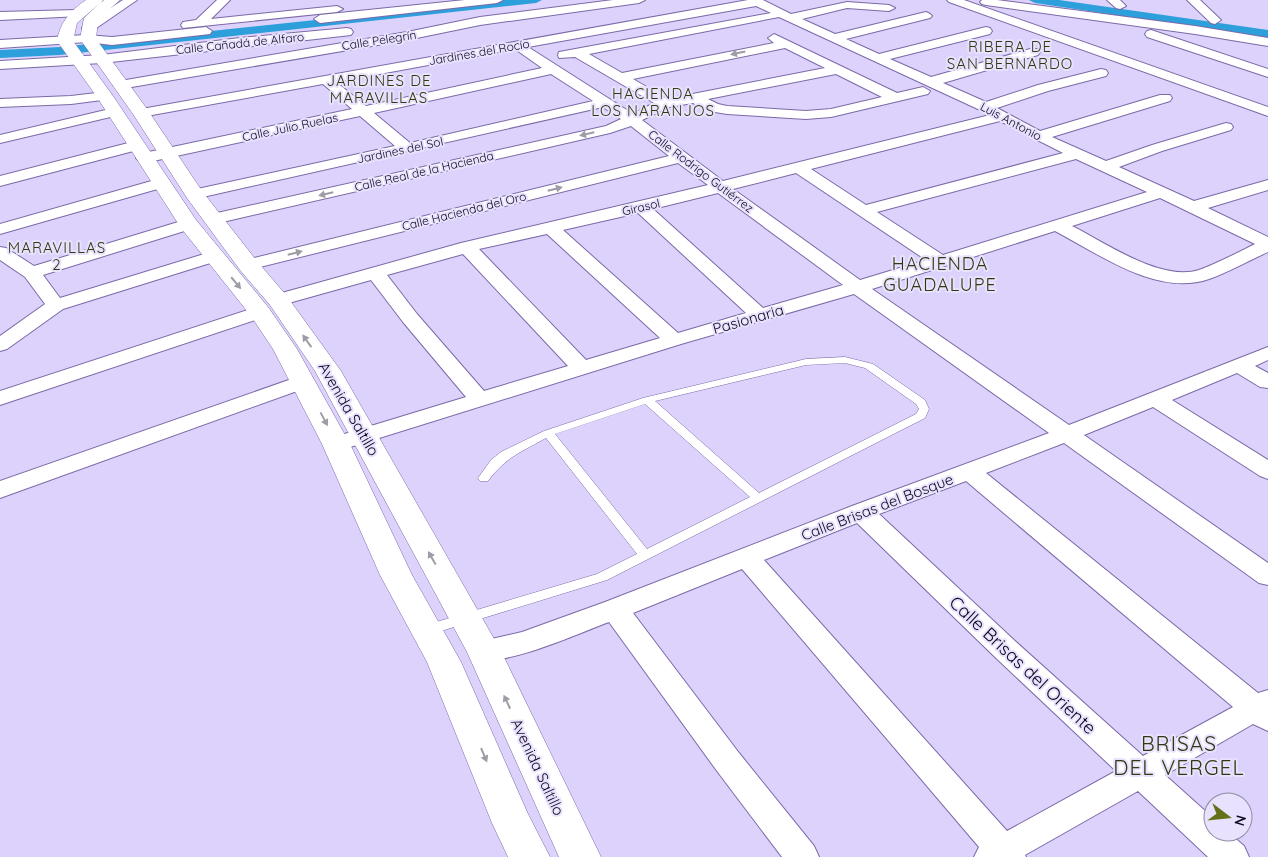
<svg xmlns="http://www.w3.org/2000/svg" width="1268" height="857" viewBox="0 0 1268 857" font-family="Quicksand,sans-serif">
	<rect width="100%" height="100%" fill="#ddd2fc"/>
	<g fill="none" stroke-linecap="round" stroke-linejoin="round">
		<g fill="#2da0db" fill-rule="evenodd">
			<polygon points="504,0 542,0 536,3 60,55 0,58 0,50 60,47"/>
			<polygon points="1029,0 1059,0 1268,30 1268,38 1035,3"/>
		</g>
		<g stroke="#7c69a7" stroke-width="1">
			<path id="lane" d="M845,357L873,364L925,400L929,409L925,418L607,580L428,635L423,634L421,630L423,626L597,574L637,554L546,438C521,452 506,457 488,481H480L478,478L491,460L501,452L544,431L643,398L806,359ZM845,363L865,368L916,404L919,409L916,414L759,493L655,401L806,365ZM645,404L750,497L647,549L555,434Z"/>
		</g>
		<g stroke="#7c69a7" stroke-width="2">
			<g id="street">
				<polygon points="123,0 137,0 92,31 84,31 82,28 84,25"/>
				<polygon points="217,0 230,0 211,19 337,6 343,9 337,12 183,28 181,25 183,22 196,20"/>
				<polygon points="465,0 503,0 497,3 320,23 314,19 320,15"/>
				<polygon points="613,0 645,0 639,3 480,25 407,40 120,89 113,85 120,81 407,32 480,17"/>
				<path d="M748,0H763L791,14L847,2L889,5L895,8L889,11L847,8L802,19L835,34L926,12L930,14L932,16L930,18L846,39L879,54L986,27L990,28L992,31L990,34L890,59L931,77L1030,49H1038L1040,52L1038,55L943,83L986,102L1038,85L1101,69L1106,70L1108,73L1106,76L1048,91L997,108L1040,131L1160,95H1170L1172,98L1170,101L1052,137L1106,161L1152,145L1226,123L1231,124L1233,127L1231,130L1162,151L1119,167L1194,201L1268,180V190L1208,208L1268,237V252C1248,261 1229,272 1209,279C1157,297 1099,254 1055,231L872,289L1069,425L1268,347V360L1255,366L1268,373V388L1260,387L1237,373L1172,400L1268,460V479L1260,476L1153,407L1084,435L1268,563V585L1259,583L1064,443L986,473L1258,693L1268,690V731L1253,724L1165,775L1213,818V832H1228L1244,846L1249,857H1208L1138,791L1025,855L1026,857H974L979,847L742,569L633,613L739,753L814,846L819,857H782L717,771L609,622C579,633 503,668 474,659L470,651L474,643L522,632L605,602L852,506L1049,433L854,294L681,344L344,449L336,451L328,449L325,444L328,439L466,397L403,322L371,280L278,306L271,304L268,300L271,296L461,243L708,185L678,163L248,270L242,269L239,265L242,261L669,156L631,126L610,133L214,224L208,223L205,219L208,215L606,126L621,119L603,107L194,199L188,197L186,194L188,191L395,146L360,116L144,163L139,161L136,158L139,155L144,153L352,109L323,84L141,117L136,116L134,113L136,110ZM756,6L771,13L559,52L558,55L559,58L575,57L654,103L633,114L528,47ZM779,17L980,110L990,115L723,181L642,120L669,107L693,103L709,111L727,114L806,119L831,117L928,94L930,91L923,87L897,93L774,34L768,38L774,43L622,73L589,54ZM785,48L825,68L667,99L633,79ZM515,49L542,68L366,106L336,82ZM551,74L593,101L410,143L374,113ZM836,74L882,97L831,109L806,111L727,106L718,104L708,99ZM1000,121L1063,153L866,205L811,169ZM1076,159L1147,192L943,255L877,212ZM796,173L926,260L860,280L733,189ZM718,193L843,285L763,308L653,209ZM1160,198L1255,244C1237,253 1218,263 1199,270C1161,282 1106,243 1072,226ZM638,213L746,313L678,333L563,230ZM547,234L660,338L586,360L479,249ZM463,254L568,366L484,391L417,314L387,275ZM966,481L1233,707L1143,756L1015,641L879,514ZM857,523L995,657L1116,771L1007,831L764,560Z"/>
				<polygon points="947,0 964,0 1268,107 1268,116 949,2"/>
				<polygon points="982,0 997,0 1195,26 1268,38 1268,46 1195,34 986,5 982,4 980,2"/>
				<polygon points="1107,0 1120,0 1126,6 1120,9 1116,8"/>
				<polygon points="1187,0 1200,0 1221,20 1215,24 1211,23"/>
				<polygon points="77,10 83,14 81,16 0,20 0,12"/>
				<polygon points="206,27 212,31 210,34 112,45 87,42 0,48 0,40 86,35 112,37"/>
				<polygon points="347,28 351,29 353,32 351,35 102,63 0,69 0,61 102,55 240,38"/>
				<polygon points="1151,30 1268,69 1268,77 1147,37 1145,34 1147,31"/>
				<polygon points="105,92 110,93 112,96 110,99 71,104 0,107 0,99 71,96"/>
				<polygon points="114,108 119,109 121,112 119,115 0,143 0,135"/>
				<polygon points="136,141 141,143 144,146 141,149 0,186 0,176"/>
				<polygon points="162,178 168,180 170,183 168,186 0,234 0,224"/>
				<polygon points="188,219 194,220 197,224 194,228 43,275 60,298 214,251 220,252 223,256 220,260 63,309 7,349 0,351 0,336 45,304 25,277 0,260 0,247 6,248 34,266"/>
				<polygon points="260,306 267,308 270,312 267,316 0,405 0,391"/>
				<polygon points="303,375 311,376 314,381 311,386 0,498 0,481"/>
			</g>
		</g>
		<g stroke="#7c69a7" stroke-width="1">
			<path id="secondary" d="M86,0H103L101,3L104,0H120L98,19L96,39L147,109L202,191L256,260L286,295L341,371L501,651L601,857H559L467,652L315,371L270,305L240,270L187,198L133,114L80,39L84,18L100,3L77,23L73,41L113,96L196,220L268,307L297,349L350,444L412,575L461,662L528,814L550,857H508L492,823L427,662L380,575L322,444L273,349L251,316L181,228L97,97L57,41C60,22 71,10 86,0Z"/>
		</g>
		<use href="#lane" fill="#fff" fill-rule="evenodd"/>
		<use href="#street" fill="#fff" fill-rule="evenodd"/>
		<use href="#secondary" fill="#fff" fill-rule="evenodd"/>
	</g>
	<defs><path id="oneway-solid" d="M-6-.8H1V-3.2L6.5 0L1 3.2V.8H-6Z" transform="scale(1.25)"/></defs>
	<g fill="#9f9ca5">
		<use href="#oneway-solid" transform="translate(738 53) rotate(168)"/>
		<use href="#oneway-solid" transform="translate(587 134) rotate(167)"/>
		<use href="#oneway-solid" transform="translate(555 189) rotate(-14)"/>
		<use href="#oneway-solid" transform="translate(326 194) rotate(167)"/>
		<use href="#oneway-solid" transform="translate(295 253) rotate(-14)"/>
		<use href="#oneway-solid" transform="translate(236 283) rotate(50)"/>
		<use href="#oneway-solid" transform="translate(307 341) rotate(-125)"/>
		<use href="#oneway-solid" transform="translate(324 419) rotate(62)"/>
		<use href="#oneway-solid" transform="translate(432 558) rotate(-119)"/>
		<use href="#oneway-solid" transform="translate(507 702) rotate(-115)"/>
		<use href="#oneway-solid" transform="translate(484 755) rotate(67)"/>
	</g>
	<g text-anchor="middle" dominant-baseline="central" stroke-width="4" stroke-linejoin="round" paint-order="stroke">
		<g font-size="12" fill="#0f071e" stroke="#e9e2fe">
			<text transform="translate(379 40) rotate(-9)">Calle Pelegrín</text>
			<text transform="translate(240 43) rotate(-6)">Calle Cañadá de Alfaro</text>
			<text transform="translate(479 52) rotate(-10)">Jardines del Rocío</text>
			<text transform="translate(1011 121) rotate(28)">Luis Antonio</text>
			<text transform="translate(290 127) rotate(-12)">Calle Julio Ruelas</text>
			<text transform="translate(400 150) rotate(-12)">Jardines del Sol</text>
			<text transform="translate(424 171) rotate(-13)">Calle Real de la Hacienda</text>
			<text transform="translate(701 171) rotate(37)">Calle Rodrigo Gutiérrez</text>
			<text transform="translate(641 207) rotate(-13)">Girasol</text>
			<text transform="translate(464 211) rotate(-14)">Calle Hacienda del Oro</text>
		</g>
		<g font-size="15" letter-spacing="1" fill="#323810" stroke="#e9e2fe">
			<text x="1010" y="46">RIBERA DE<tspan x="1010" dy="17">SAN BERNARDO</tspan></text>
			<text x="379" y="80">JARDINES DE<tspan x="379" dy="17">MARAVILLAS</tspan></text>
			<text x="653" y="93">HACIENDA<tspan x="653" dy="17">LOS NARANJOS</tspan></text>
			<text x="57" y="247">MARAVILLAS<tspan x="57" dy="17">2</tspan></text>
		</g>
		<g font-size="15" fill="#0f071e" stroke="#e9e2fe">
			<text transform="translate(748 319) rotate(-16)">Pasionaria</text>
			<text transform="translate(349 409) rotate(60)">Avenida Saltillo</text>
			<text transform="translate(877 507) rotate(-21)">Calle Brisas del Bosque</text>
			<text transform="translate(538 767) rotate(65)">Avenida Saltillo</text>
		</g>
		<g font-size="18" letter-spacing="1" fill="#323810" stroke="#e9e2fe">
			<text x="940" y="263">HACIENDA<tspan x="940" dy="21">GUADALUPE</tspan></text>
		</g>
		<g font-size="18" fill="#0f071e" stroke="#e9e2fe">
			<text transform="translate(1023 665) rotate(43)">Calle Brisas del Oriente</text>
		</g>
		<g font-size="21" letter-spacing="1" fill="#323810" stroke="#e9e2fe">
			<text x="1179" y="743">BRISAS<tspan x="1179" dy="24">DEL VERGEL</tspan></text>
		</g>
	</g>
	<g transform="translate(1228 817) rotate(106)"><circle r="24" fill="#e9e2fe" stroke="#928aa4"/>
	<path d="M0-4L9 19L0 12L-9 19Z" fill="#657019"/>
	<text y="-8" font-size="14" font-weight="bold" text-anchor="middle" fill="#0f071e">N</text>
	</g>
</svg>
